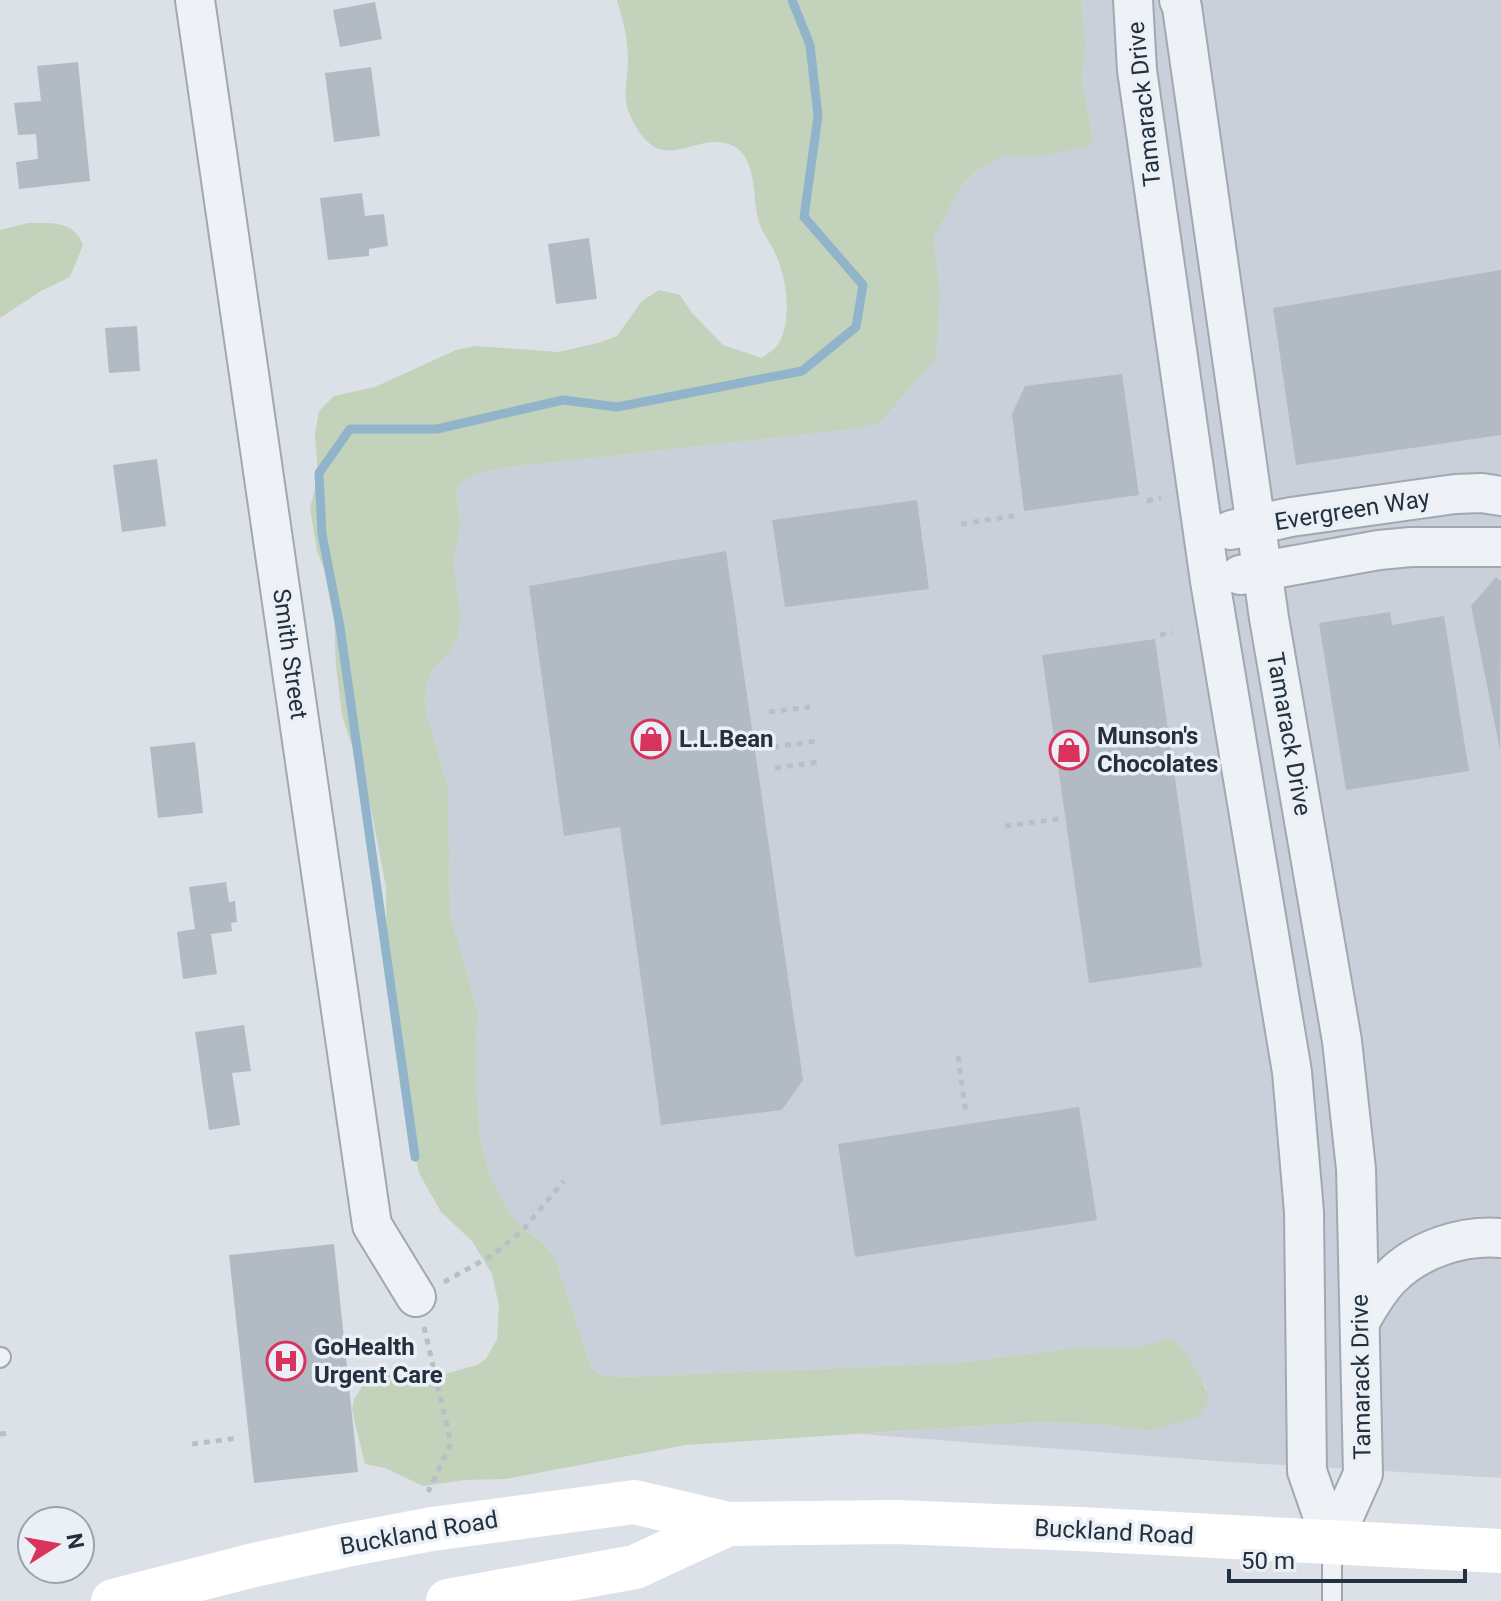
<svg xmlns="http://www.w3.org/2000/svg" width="1501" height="1601" viewBox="0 0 1501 1601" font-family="Roboto,sans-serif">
	<rect width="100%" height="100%" fill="#dbe1e7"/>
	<polygon fill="#c9d0d9" points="1081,0 1501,0 1501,1478 1231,1462 860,1434 1042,1422 1106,1425 1149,1431 1207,1388 1193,1371 1179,1342 1169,1339 1137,1347 1080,1347 963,1362 910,1365 622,1377 601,1375 592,1369 555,1257 541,1241 523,1229 510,1214 490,1177 480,1137 476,1075 478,1012 450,913 448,787 425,708 426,687 434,668 449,653 459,635 461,613 453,559 461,526 456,493 460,483 480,473 502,468 847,430 940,292 934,238 961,186 977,170 1005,155 1026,158 1093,136 1082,80 1086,45"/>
	<g fill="#c3d2bb">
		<path d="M617,0H1081L1086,45L1082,80L1093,137L1089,147L1026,158L1005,155L977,170L961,186L934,238L940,292L936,358L879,423L847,430L502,468L480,473L460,483L456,493L461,526L453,559L461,613L459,635L449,653L434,668L426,687L425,708L448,787L450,913L478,1012L476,1075L480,1137L490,1177L510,1214L523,1229L541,1241L555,1257L592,1369L601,1375L622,1377L910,1365L963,1362L1080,1347H1137L1169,1339L1179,1342C1187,1358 1206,1383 1209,1399L1199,1417L1149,1431L1106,1425L1042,1422L686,1445L505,1479L464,1480L423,1486L385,1468L365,1464L352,1410L354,1399L367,1380L392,1371L434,1377L477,1365L486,1359L497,1339L499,1306L492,1274L472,1241L441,1212L419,1173L411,1132L405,1065L387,976L386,887L369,799L342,715L336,666L333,592L317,551L310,508L318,476L315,434L319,411L334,396L375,387L456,350L476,346L558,352L598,343L617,336L642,301L659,290L680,295L692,313L723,345L762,358C768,353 777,348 780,341C791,320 787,284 779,263C775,249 765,238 760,225C751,202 759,158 733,146C699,129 666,175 638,130C619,99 627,94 628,60C628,40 623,19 617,0Z"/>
		<path d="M28,223C51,223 74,220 83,245L70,277L41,291L0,318V230Z"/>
	</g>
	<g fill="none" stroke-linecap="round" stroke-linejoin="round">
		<polyline stroke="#92b4cb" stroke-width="9" points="415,1157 340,627 322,534 319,473 350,429 437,429 563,400 617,407 802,371 856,327 863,285 804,217 818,116 810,45 792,0"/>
	</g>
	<g fill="#b2bbc4">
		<polygon points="375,2 382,39 340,47 333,10"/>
		<polygon points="78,62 90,181 19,189 16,162 38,159 36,134 18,135 14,103 41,101 37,66"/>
		<polygon points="371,67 380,136 334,142 325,73"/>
		<polygon points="362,193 365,216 384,214 388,246 369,249 369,256 328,260 320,198"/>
		<polygon points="589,238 597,299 556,304 548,244"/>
		<polygon points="1501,270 1501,435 1296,465 1273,308"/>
		<polygon points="137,326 140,371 109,373 105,328"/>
		<polygon points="1122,374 1139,495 1024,511 1012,414 1025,386"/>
		<polygon points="157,459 166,526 122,532 113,465"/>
		<polygon points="917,500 929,589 785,607 772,520"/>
		<polygon points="726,551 803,1080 782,1110 661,1125 620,827 564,836 529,586"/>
		<polygon points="1496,577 1501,581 1500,750 1471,606"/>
		<polygon points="1390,612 1392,625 1444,616 1469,771 1346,790 1319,623"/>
		<polygon points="1155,639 1202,967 1089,983 1042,655"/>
		<polygon points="195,742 203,813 158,818 150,747"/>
		<polygon points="226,882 229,902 235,901 237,922 231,923 232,931 211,934 217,974 183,979 177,932 195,929 189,887"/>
		<polygon points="244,1025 251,1071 232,1073 240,1125 209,1130 195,1032"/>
		<polygon points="1079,1107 1097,1220 855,1257 838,1144"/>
		<polygon points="334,1244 358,1472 254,1483 229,1255"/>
	</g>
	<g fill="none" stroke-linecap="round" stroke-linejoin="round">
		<g stroke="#a0a8b1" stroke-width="22">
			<g id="service">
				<polyline points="0,1358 1,1357"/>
				<polyline points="1332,1601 1332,1543"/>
			</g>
		</g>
		<g stroke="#a0a8b1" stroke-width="42">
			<g id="minor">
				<polyline points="195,0 372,1225 416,1297"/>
				<polyline points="1133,0 1137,70 1210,581 1292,1072 1304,1212 1307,1471 1332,1543"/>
				<polyline points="1179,0 1182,7 1269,618 1342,1041 1356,1169 1363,1474 1332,1543"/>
				<polyline points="1231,530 1291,517 1455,494 1482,493 1501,496"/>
				<polyline points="1240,575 1379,550 1411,547 1501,547"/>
				<path d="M1361,1320C1370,1305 1378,1290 1390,1278C1418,1249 1462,1235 1501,1238"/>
			</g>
		</g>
		<g stroke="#b9bfc5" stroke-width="5" stroke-dasharray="6 6" stroke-linecap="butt">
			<polyline points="1147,501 1161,498"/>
			<polyline points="961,524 1019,515"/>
			<polyline points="1160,635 1173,633"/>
			<polyline points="769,712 810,707"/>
			<polyline points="773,747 816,741"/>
			<polyline points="775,768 819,762"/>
			<polyline points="1005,826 1059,819"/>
			<polyline points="958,1056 966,1114"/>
			<polyline points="444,1282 491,1256 522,1231 564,1181"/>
			<polyline points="424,1327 451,1443 428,1492"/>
			<polyline points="0,1434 10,1433"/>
			<polyline points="192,1444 238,1438"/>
		</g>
		<use href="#service" stroke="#eef1f5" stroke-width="18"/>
		<use href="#minor" stroke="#eef1f5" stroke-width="38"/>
		<g stroke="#fff" stroke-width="44">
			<polyline points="113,1601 254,1565 347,1545 432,1529 634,1502 728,1524 895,1522 1080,1529 1501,1551"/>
			<polyline points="448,1601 635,1567 728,1524"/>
		</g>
	</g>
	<defs>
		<g id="shop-ring" transform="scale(2)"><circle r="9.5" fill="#eaf0f5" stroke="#d9335d" stroke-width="1.5"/><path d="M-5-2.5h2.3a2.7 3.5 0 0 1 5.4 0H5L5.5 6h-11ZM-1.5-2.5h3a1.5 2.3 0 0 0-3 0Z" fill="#d9335d"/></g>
		<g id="hospital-ring" transform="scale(2)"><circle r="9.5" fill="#eaf0f5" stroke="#d9335d" stroke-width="1.5"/><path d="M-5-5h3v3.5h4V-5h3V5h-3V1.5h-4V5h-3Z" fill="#d9335d"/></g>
	</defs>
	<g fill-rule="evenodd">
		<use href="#shop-ring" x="651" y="739"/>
		<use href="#shop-ring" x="1069" y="750"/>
		<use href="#hospital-ring" x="286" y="1361"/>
	</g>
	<g text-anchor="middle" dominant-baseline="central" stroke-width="7" stroke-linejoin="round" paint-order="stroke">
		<g font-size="24" fill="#24303e" stroke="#eaf0f5">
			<text transform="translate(1144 104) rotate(-96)">Tamarack Drive</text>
			<text transform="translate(1352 510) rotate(-9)">Evergreen Way</text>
			<text transform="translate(290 654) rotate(82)">Smith Street</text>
			<text transform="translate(1289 734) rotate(80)">Tamarack Drive</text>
			<text transform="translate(1361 1377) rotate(-91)">Tamarack Drive</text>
			<text transform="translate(1114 1532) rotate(3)">Buckland Road</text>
			<text transform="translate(419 1533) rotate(-10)">Buckland Road</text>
		</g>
		<g font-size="24" font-weight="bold" fill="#24303e" stroke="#eaf0f5" text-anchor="start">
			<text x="1097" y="736">Munson's<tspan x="1097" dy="28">Chocolates</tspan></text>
			<text x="679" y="739">L.L.Bean</text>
			<text x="314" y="1347">GoHealth<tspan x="314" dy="28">Urgent Care</tspan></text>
		</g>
	</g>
	<g transform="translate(56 1545) rotate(79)"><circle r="38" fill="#eaf0f5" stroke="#9ba3ac" stroke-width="2"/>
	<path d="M0-6L14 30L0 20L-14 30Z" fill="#d9335d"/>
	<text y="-12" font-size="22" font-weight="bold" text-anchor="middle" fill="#24303e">N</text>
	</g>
	<path d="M1229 1569v12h236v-12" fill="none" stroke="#24303e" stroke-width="4"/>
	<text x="1241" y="1569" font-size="24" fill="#24303e" stroke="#eaf0f5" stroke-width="6" paint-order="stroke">50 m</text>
</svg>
